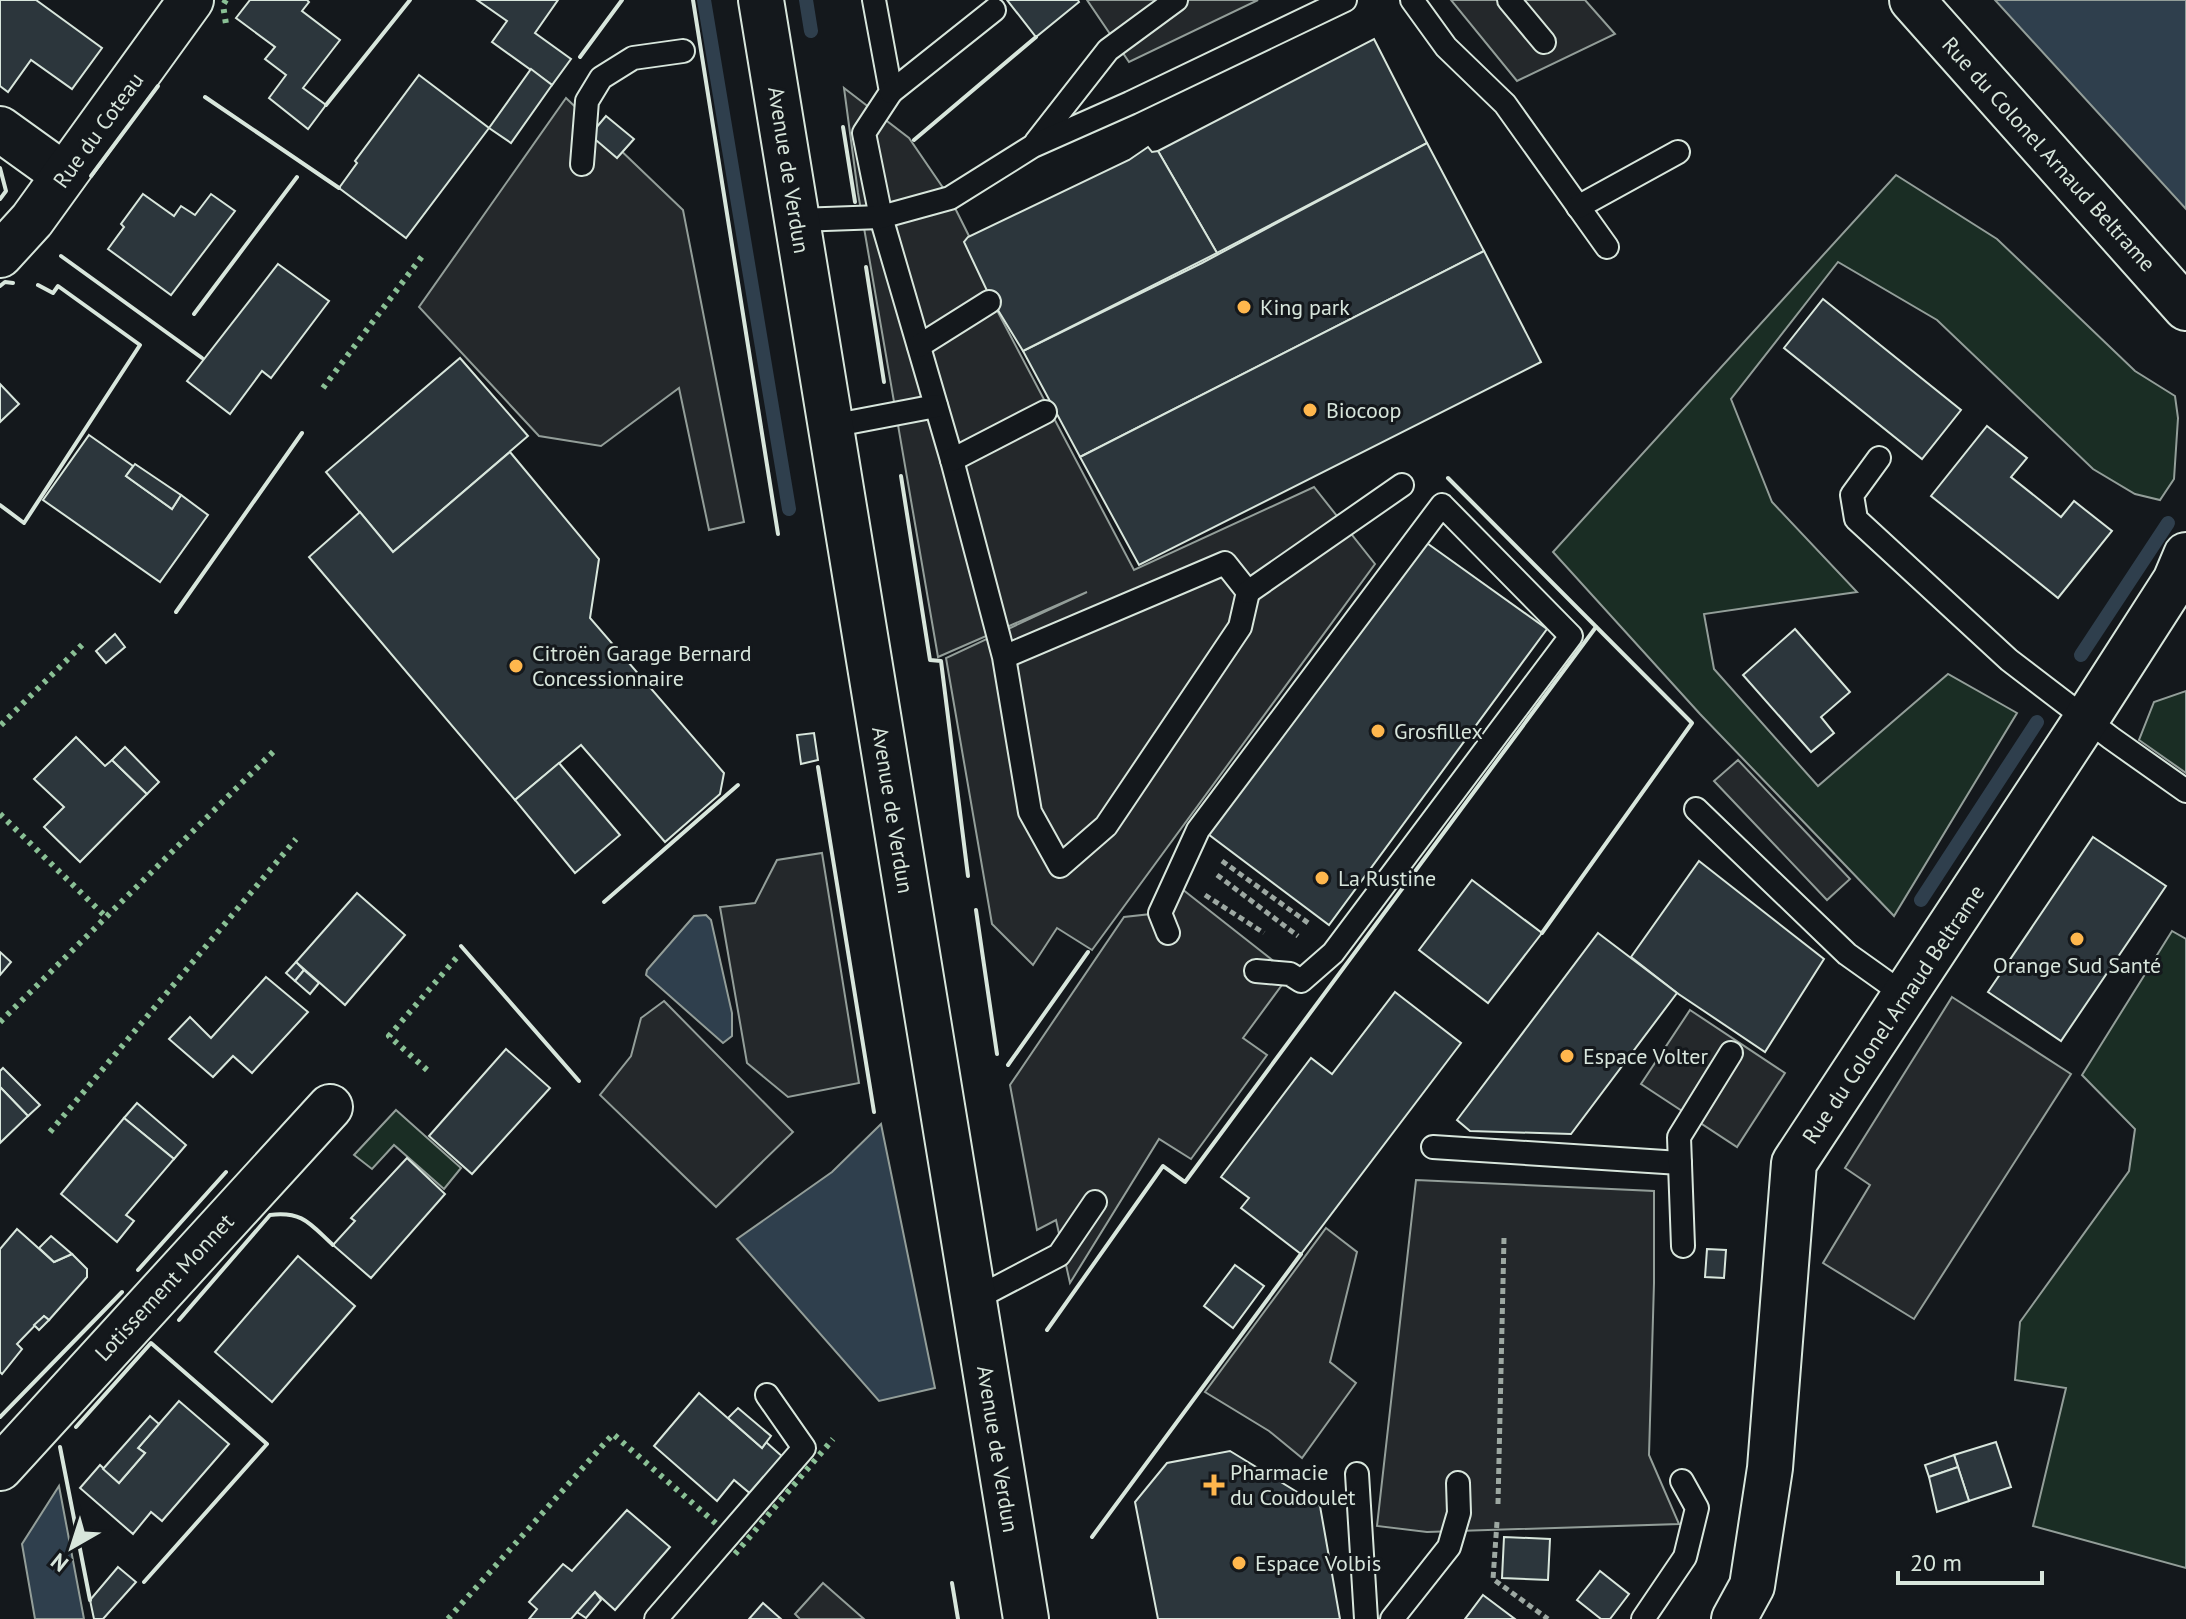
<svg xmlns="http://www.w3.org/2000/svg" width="2186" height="1619" viewBox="0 0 2186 1619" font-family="'PT Sans',sans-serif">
	<rect width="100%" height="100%" fill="#14181c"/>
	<g fill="#1a2d24" stroke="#939e99" stroke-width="2">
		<polygon points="1896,175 1997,239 2135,371 2175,396 2178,418 2174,479 2160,500 2135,494 2093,469 1937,320 1838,262 1731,399 1772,502 1857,592 1704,614 1714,669 1818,786 1948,674 2017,713 1894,916 1700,714 1553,552"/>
		<polygon points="2186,691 2186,773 2139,740 2154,702"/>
		<polygon points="2172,931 2186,939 2186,1568 2033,1526 2066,1388 2015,1380 2020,1322 2129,1171 2135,1129 2082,1075"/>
		<polygon points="396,1110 461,1168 444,1189 394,1145 372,1169 354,1155"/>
	</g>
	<g fill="#24282b" stroke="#939e99" stroke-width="2">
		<polygon points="1087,0 1258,0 1129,62"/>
		<polygon points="1451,0 1585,0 1615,34 1517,81"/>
		<polygon points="844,88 909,138 950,198 970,238 990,297 1134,570 1314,487 1375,564 1092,950 1057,928 1033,965 992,924 946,658 1087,592 938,657 858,193"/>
		<polygon points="566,98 683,210 744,522 709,530 679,388 601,446 539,436 419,307"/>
		<polygon points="1738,760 1850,879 1827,900 1714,781"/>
		<polygon points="822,853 859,1083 788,1097 747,1063 720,907 755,903 777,860"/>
		<polygon points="1182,889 1290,974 1243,1038 1267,1055 1191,1159 1159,1139 1070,1283 1056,1220 1037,1230 1010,1085 1124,917 1160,913"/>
		<polygon points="1952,997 2071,1074 1914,1319 1823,1263 1870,1185 1845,1168"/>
		<polygon points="664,1001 793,1132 716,1207 600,1095 631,1056 641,1018"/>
		<polygon points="1690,1010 1785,1073 1737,1147 1641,1084"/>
		<polygon points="1416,1180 1654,1191 1654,1283 1649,1455 1679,1524 1427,1532 1377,1526"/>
		<polygon points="1326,1228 1357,1252 1330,1362 1356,1383 1302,1458 1269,1431 1205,1392"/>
		<polygon points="823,1583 864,1619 800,1619 795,1614"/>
	</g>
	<g fill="#2f3f4d" stroke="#939e99" stroke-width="2">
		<polygon points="1995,0 2186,0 2186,209"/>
		<polygon points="706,915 711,920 732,1013 732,1036 723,1043 646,975 647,970 694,916"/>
		<polygon points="881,1124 935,1388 879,1401 737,1239 832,1172"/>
		<polygon points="59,1486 84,1619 35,1619 22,1544"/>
	</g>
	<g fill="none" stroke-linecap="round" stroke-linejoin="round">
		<g stroke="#2f3f4d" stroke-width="14">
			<polyline points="704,0 789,509"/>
			<polyline points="806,0 811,31"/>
			<polyline points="2081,655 2168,523"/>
			<polyline points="1921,900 2037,722"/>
		</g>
	</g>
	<g fill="#2c363c" stroke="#d8e6dc" stroke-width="2">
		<polygon points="0,0 36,0 102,48 72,89 31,60 8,92 0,86"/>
		<polygon points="250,0 307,0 309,2 302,11 340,40 303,88 326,105 308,129 269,98 286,75 265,59 275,47 236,18"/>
		<polygon points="477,0 558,0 535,33 571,59 552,85 492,42 507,21"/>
		<polygon points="1007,0 1078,0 1079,2 1036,37"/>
		<polygon points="1374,39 1427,143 1217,253 1158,151"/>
		<polygon points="531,69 552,85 511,143 489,128"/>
		<polygon points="419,75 489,128 406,238 339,188 357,163 355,161"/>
		<polygon points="606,116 634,139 617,158 590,135"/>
		<polygon points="1427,143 1484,251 1080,457 1023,351 1202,263"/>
		<polygon points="1148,147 1152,152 1158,151 1217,253 1023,351 990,297 964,242 968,237 1129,160"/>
		<polygon points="143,194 174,216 181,206 195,215 211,194 235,211 171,295 108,249 124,227 121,224"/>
		<polygon points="1484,251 1541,362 1139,565 1080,457"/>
		<polygon points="278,264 329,301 271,378 262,371 230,414 187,381"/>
		<polygon points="1823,299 1961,410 1922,459 1784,348"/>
		<polygon points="460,358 528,436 393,552 326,472"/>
		<polygon points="0,384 19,404 0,422"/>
		<polygon points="1987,426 2027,458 2011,477 2061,517 2074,501 2112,531 2058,598 1931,496"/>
		<polygon points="89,435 133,466 126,476 172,509 181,495 208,515 160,582 43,500"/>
		<polygon points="510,452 599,559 590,618 724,773 720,794 665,842 581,745 515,800 309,557 360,512 393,552"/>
		<polygon points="135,464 181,495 172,509 126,476"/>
		<polygon points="1424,541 1547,629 1329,925 1208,834"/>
		<polygon points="1795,629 1850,692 1821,717 1834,733 1811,752 1743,675"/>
		<polygon points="115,634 125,647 106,663 96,651"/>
		<polygon points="814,733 818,760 801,764 797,735"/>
		<polygon points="76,737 105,766 112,760 147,794 80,862 44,827 64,807 34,779"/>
		<polygon points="125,747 159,782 147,794 112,760"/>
		<polygon points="559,763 620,835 575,873 515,800"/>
		<polygon points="2093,837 2166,886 2061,1041 1988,992"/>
		<polygon points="1699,861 1824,959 1765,1052 1677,993 1631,957"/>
		<polygon points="1472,880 1542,933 1488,1003 1419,950"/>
		<polygon points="357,893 405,935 345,1005 296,962"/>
		<polygon points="1598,933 1677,993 1571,1134 1470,1131 1457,1120"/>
		<polygon points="0,952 11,962 0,975"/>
		<polygon points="296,962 304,970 295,981 286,973"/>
		<polygon points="304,970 319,983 310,994 295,981"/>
		<polygon points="266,977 308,1012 252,1073 233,1056 213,1077 169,1039 190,1017 211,1038"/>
		<polygon points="1395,992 1461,1043 1301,1254 1241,1208 1249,1198 1221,1177 1311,1058 1332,1074"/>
		<polygon points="506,1049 550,1088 472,1174 429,1136"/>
		<polygon points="3,1068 40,1105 28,1116 0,1087 0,1071"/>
		<polygon points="0,1087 28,1116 0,1143"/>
		<polygon points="137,1103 186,1145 174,1159 124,1118"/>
		<polygon points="124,1118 174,1159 126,1215 134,1221 117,1242 61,1194"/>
		<polygon points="407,1158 445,1194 371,1278 333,1245 355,1221 351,1218"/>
		<polygon points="17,1229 54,1262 72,1254 87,1269 87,1277 49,1320 44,1316 17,1344 22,1349 2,1374 0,1372 0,1249"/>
		<polygon points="51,1236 72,1254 54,1262 39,1248"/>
		<polygon points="1707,1249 1726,1250 1724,1278 1705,1277"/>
		<polygon points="298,1256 355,1306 272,1402 215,1352"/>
		<polygon points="1235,1265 1264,1286 1233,1328 1204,1306"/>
		<polygon points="44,1316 49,1320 39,1330 34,1325"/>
		<polygon points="699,1393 762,1448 766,1442 784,1458 752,1495 734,1480 717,1501 654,1446"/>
		<polygon points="179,1401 229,1444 162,1521 151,1512 133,1534 80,1488 100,1465 119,1483 145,1453 138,1448"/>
		<polygon points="738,1408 771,1436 762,1448 728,1418"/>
		<polygon points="150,1416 159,1424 138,1448 145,1453 119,1483 103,1469"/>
		<polygon points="1996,1442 2011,1487 1969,1501 1954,1455"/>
		<polygon points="1230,1451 1320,1506 1340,1619 1158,1619 1135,1502 1167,1463"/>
		<polygon points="1954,1455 1958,1467 1929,1477 1925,1465"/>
		<polygon points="1958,1467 1969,1501 1937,1512 1929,1477"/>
		<polygon points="627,1510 670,1547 615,1610 595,1592 571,1619 529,1619 537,1609 529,1602 563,1564 572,1571"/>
		<polygon points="1504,1537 1550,1539 1548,1580 1502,1578"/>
		<polygon points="118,1567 136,1582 103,1619 94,1619 90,1600"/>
		<polygon points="1600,1571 1629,1594 1610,1619 1601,1619 1577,1600"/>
		<polygon points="595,1592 601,1600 586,1618 577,1612"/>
		<polygon points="1483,1595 1515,1619 1465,1619"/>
		<polygon points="763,1603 781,1619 749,1619"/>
	</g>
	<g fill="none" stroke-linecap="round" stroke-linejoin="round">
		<g stroke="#d8e6dc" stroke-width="26">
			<g id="service">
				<polyline points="874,0 891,92 864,133 881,217 952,460 1004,657 1030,812 1060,866 1106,826 1240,627 1248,592 1225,563 1004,657"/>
				<polyline points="1412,0 1446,47 1505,104 1607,247"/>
				<polyline points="1509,0 1544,42"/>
				<polyline points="891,92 994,10"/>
				<polyline points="1036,142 1108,50 1176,0"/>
				<polyline points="582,164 587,101 601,78 633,58 683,51"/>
				<polyline points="1578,207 1678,152"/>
				<polyline points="798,220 881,217 950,198 1033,146 1130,103 1345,0"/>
				<polyline points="919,346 989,302"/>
				<polyline points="831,426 936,406"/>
				<polyline points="1879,458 1852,495 1856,519 2009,660 2111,738 2186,791"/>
				<polyline points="952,460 1045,412"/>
				<polyline points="1248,592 1402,485"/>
				<polyline points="1696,809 1847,954 1906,996"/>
				<polyline points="1168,933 1160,913 1198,830 1442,505 1571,636 1333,953 1301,981 1290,974 1256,971"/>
				<polyline points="1433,1147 1680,1163"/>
				<polyline points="1683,1246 1679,1137 1731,1053"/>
				<polyline points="973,1300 1059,1255 1095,1202"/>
				<polyline points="1357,1474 1366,1619"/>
				<polyline points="656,1619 804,1448 767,1395"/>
				<polyline points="1392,1619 1449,1547 1459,1513 1458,1483"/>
				<polyline points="1643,1619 1685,1557 1697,1508 1682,1481"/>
			</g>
		</g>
		<g stroke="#d8e6dc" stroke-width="48">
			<g id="minor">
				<polyline points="1912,0 2186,308"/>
				<polyline points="0,129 64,175"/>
				<polyline points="0,255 32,220 191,0"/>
				<polyline points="0,1468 330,1107"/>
				<polyline points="1734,1619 1752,1586 1770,1468 1794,1163 2087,718 2175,581 2186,555"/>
			</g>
		</g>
		<g stroke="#d8e6dc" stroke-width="48">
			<polyline id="primary" points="761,0 1026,1619"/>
		</g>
		<g stroke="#9da8a2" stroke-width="5" stroke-dasharray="6 4" stroke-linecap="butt">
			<polyline points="1222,861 1311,925"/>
			<polyline points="1217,875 1298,936"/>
			<polyline points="1205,895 1264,933"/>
			<polyline points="1498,1504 1504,1238"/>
			<polyline points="1497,1522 1493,1579 1548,1619"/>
		</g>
		<use href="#service" stroke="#14181c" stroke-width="22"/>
		<use href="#minor" stroke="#14181c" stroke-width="44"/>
		<use href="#primary" stroke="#14181c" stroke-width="44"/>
		<g stroke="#8ac095" stroke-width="6" stroke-dasharray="4 6" stroke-linecap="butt">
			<polyline points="226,0 223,5 226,24"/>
			<polyline points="323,388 423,255"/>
			<polyline points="1,725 84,643"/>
			<polyline points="0,814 106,917"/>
			<polyline points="0,1022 274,751"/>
			<polyline points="427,1070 389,1036 458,956"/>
			<polyline points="50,1132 296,839"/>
			<polyline points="735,1554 833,1439"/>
			<polyline points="448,1619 613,1434 720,1527"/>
		</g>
		<g stroke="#d8e6dc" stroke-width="4">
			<polyline points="693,0 778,534"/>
			<polyline points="580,57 622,0"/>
			<polyline points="205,97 339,188"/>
			<polyline points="326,105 410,0"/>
			<polyline points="843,127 855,202"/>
			<polyline points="914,140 1036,37"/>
			<polyline points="0,168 6,191 0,199"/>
			<polyline points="91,176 158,86"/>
			<polyline points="61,256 202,358"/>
			<polyline points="866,267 884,382"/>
			<polyline points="0,286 5,282 13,283"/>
			<polyline points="194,314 297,177"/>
			<polyline points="901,476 930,660 941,661 968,876"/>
			<polyline points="1448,478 1692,723 1542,933"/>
			<polyline points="0,505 24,523 140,345 58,286 53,293 38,285"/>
			<polyline points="176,612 302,433"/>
			<polyline points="818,767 874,1112"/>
			<polyline points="604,902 738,785"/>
			<polyline points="976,910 997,1054"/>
			<polyline points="461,946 579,1081"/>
			<polyline points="1008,1065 1088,952"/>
			<polyline points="138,1270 226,1172"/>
			<path d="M179,1320L270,1215C303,1211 310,1224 333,1245"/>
			<polyline points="1047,1330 1163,1166 1185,1182 1596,627"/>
			<polyline points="0,1417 122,1292"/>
			<polyline points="76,1427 151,1343 267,1444 144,1582"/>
			<polyline points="60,1447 90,1600"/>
			<polyline points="1092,1537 1301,1254"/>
			<polyline points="952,1583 958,1619"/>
		</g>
	</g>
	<g fill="#ffb74d" stroke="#14181c" stroke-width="3">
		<circle cx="1244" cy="307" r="8"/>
		<circle cx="1310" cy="410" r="8"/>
		<circle cx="516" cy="666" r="8"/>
		<circle cx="1378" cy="731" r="8"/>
		<circle cx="1322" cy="878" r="8"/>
		<circle cx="2077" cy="939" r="8"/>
		<circle cx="1567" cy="1056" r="8"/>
		<path d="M1210 1473h8v8h8v8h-8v8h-8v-8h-8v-8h8z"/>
		<circle cx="1239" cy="1563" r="8"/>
	</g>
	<g text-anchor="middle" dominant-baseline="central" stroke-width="6" stroke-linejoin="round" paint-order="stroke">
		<g font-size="22" fill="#d8e6dc" stroke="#14181c">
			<text transform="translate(98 130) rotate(-54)">Rue du Coteau</text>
			<text transform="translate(2049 154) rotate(48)">Rue du Colonel Arnaud Beltrame</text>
			<text transform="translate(789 170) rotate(81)">Avenue de Verdun</text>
			<text transform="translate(893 810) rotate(81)">Avenue de Verdun</text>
			<text transform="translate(1893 1014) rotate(-56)">Rue du Colonel Arnaud Beltrame</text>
			<text transform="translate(164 1287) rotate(-47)">Lotissement Monnet</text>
			<text transform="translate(998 1449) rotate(81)">Avenue de Verdun</text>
		</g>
		<g font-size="22" fill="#d8e6dc" stroke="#14181c" text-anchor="start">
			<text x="1260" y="307">King park</text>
			<text x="1326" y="410">Biocoop</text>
			<text x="532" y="653">Citroën Garage Bernard<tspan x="532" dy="25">Concessionnaire</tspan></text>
			<text x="1394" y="731">Grosfillex</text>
			<text x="1338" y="878">La Rustine</text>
			<text x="2077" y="965" text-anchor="middle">Orange Sud Santé</text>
			<text x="1583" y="1056">Espace Volter</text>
			<text x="1230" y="1472">Pharmacie<tspan x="1230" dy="25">du Coudoulet</tspan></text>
			<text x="1255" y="1563">Espace Volbis</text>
		</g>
	</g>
	<g transform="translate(72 1547) rotate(219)" stroke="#14181c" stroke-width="6" paint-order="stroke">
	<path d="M0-6L14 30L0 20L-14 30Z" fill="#d8e6dc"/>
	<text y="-12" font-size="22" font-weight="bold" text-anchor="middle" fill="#d8e6dc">N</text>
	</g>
	<path d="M1898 1571v12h144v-12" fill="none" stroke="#d8e6dc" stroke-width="4"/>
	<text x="1910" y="1571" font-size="24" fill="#d8e6dc" stroke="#14181c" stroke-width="6" paint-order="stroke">20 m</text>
</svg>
